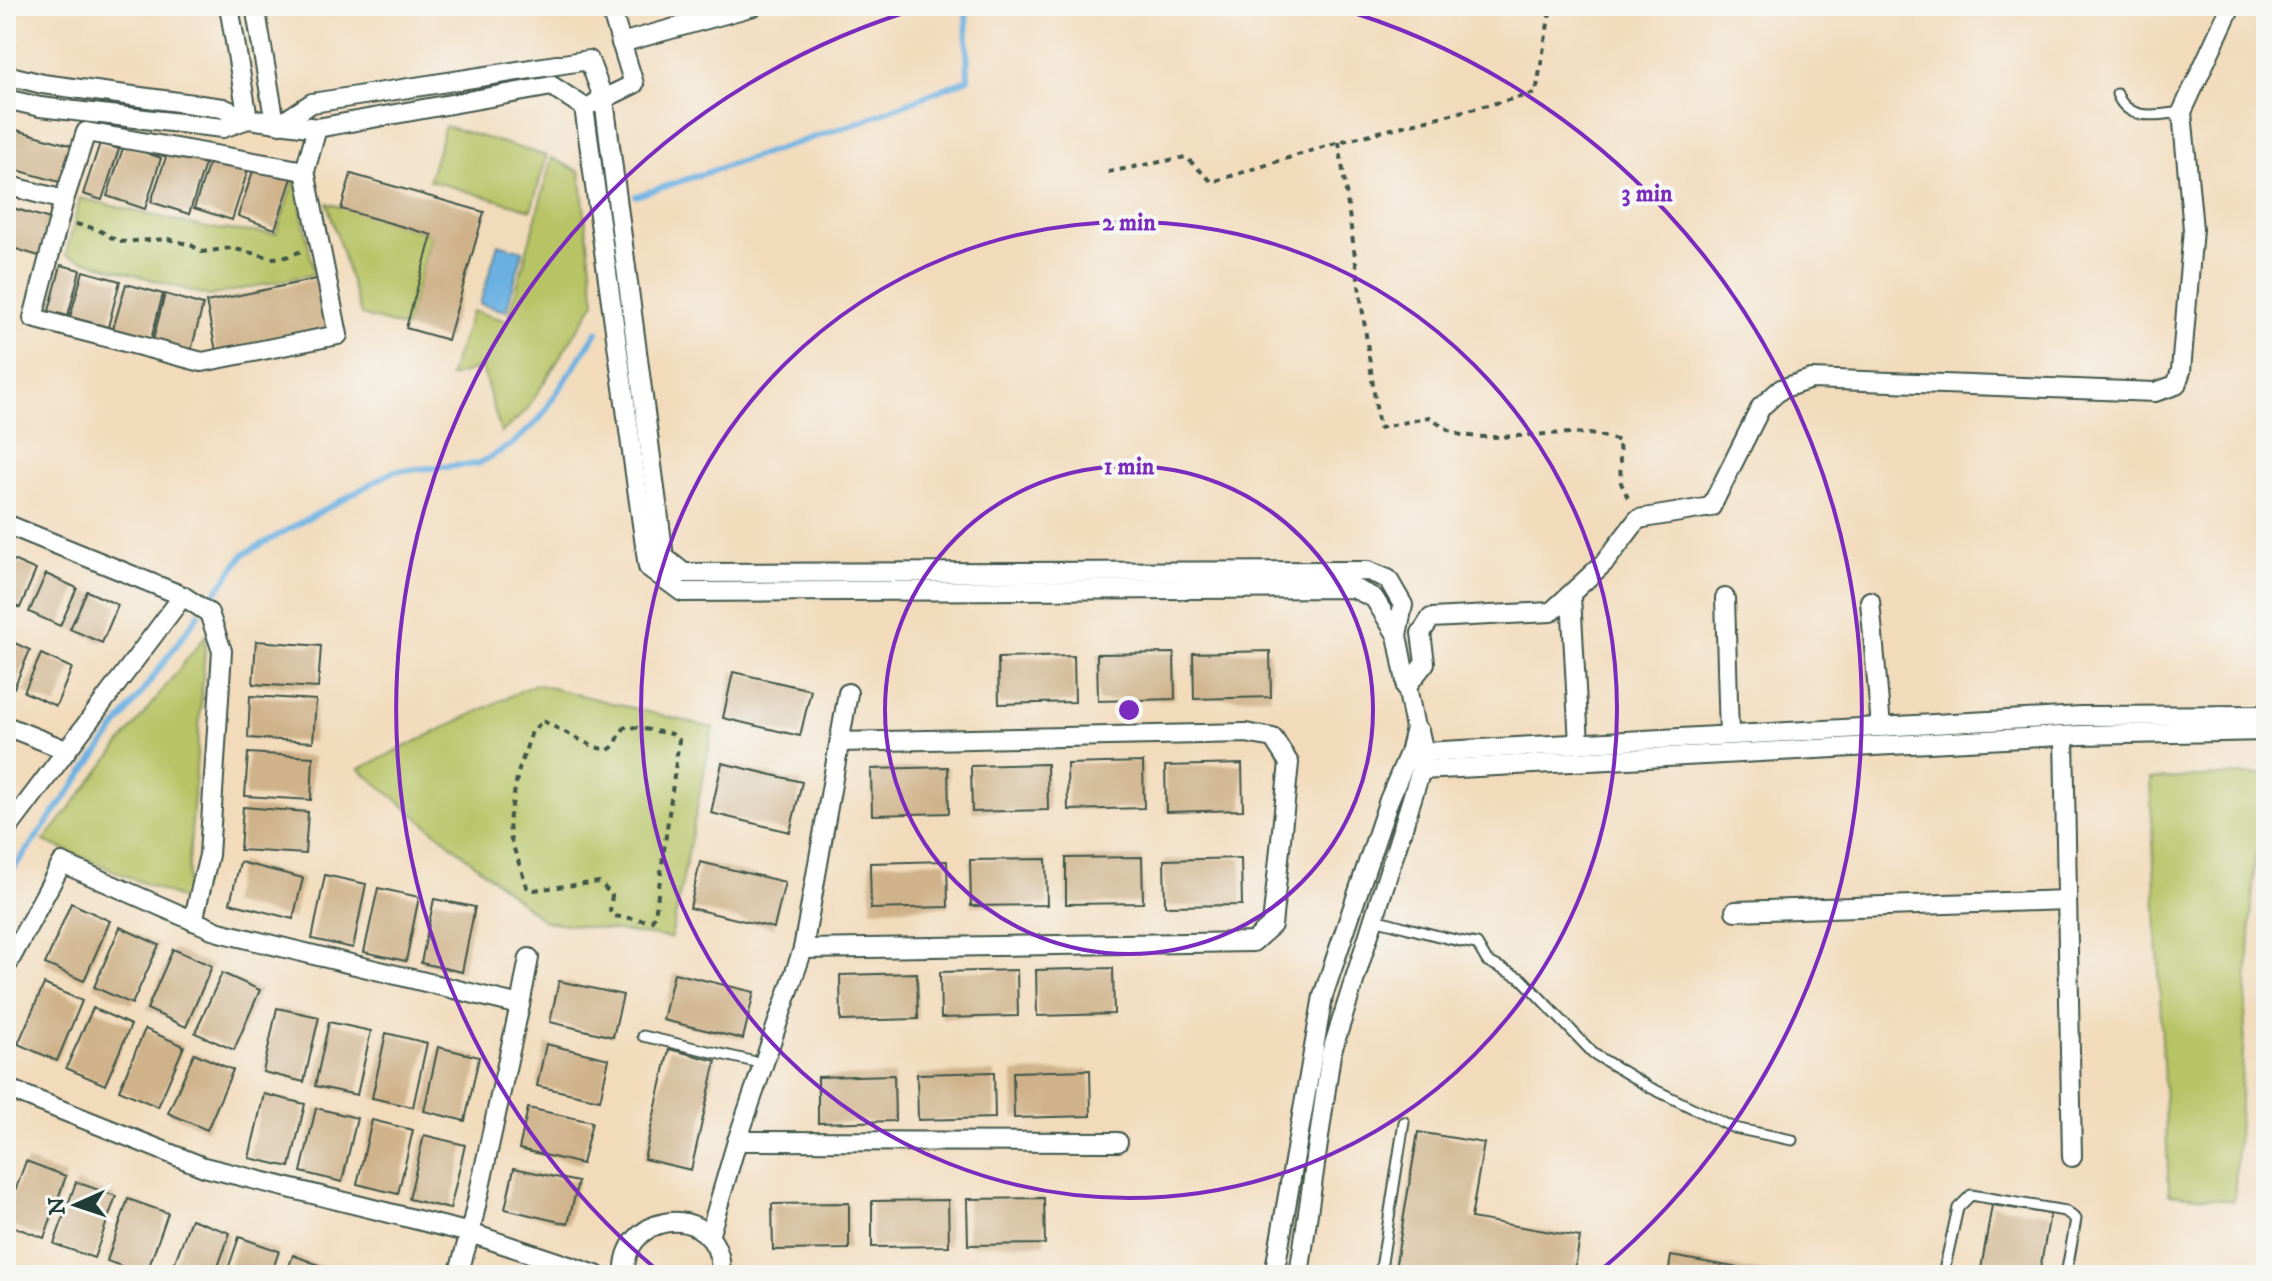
<svg xmlns="http://www.w3.org/2000/svg" width="2272" height="1281" viewBox="0 0 2272 1281" font-family="'IM FELL DW Pica',serif">
	<rect width="100%" height="100%" fill="#f6f6f2"/>
	<filter id="ink" filterUnits="userSpaceOnUse"><feTurbulence type="fractalNoise" baseFrequency=".0125" numOctaves="2"/><feDisplacementMap in="SourceGraphic" scale="16" xChannelSelector="R" yChannelSelector="G"/><feConvolveMatrix kernelMatrix="1 2 1 2 8 2 1 2 1" color-interpolation-filters="sRGB"/></filter>
	<filter id="wash" filterUnits="userSpaceOnUse"><feTurbulence type="fractalNoise" baseFrequency=".006" numOctaves="4" result="noise"/><feDisplacementMap in="SourceGraphic" scale="32" xChannelSelector="R" yChannelSelector="G"/><feGaussianBlur stdDeviation="1.8" result="paint"/><feColorMatrix in="noise" values="0 0 0 0 0 0 0 0 0 0 0 0 0 0 0 0 0 1.4 0 .05"/><feComposite in="paint" operator="in"/></filter>
	<g filter="url(#wash)">
		<rect width="100%" height="100%" fill="#f2dbbb"/>
		<g fill="#b7c365" stroke="#6b804c" stroke-width="2">
			<polygon points="445,126 547,156 531,210 429,180"/>
			<polygon points="552,158 580,172 595,302 526,411 501,433 482,368 449,377 472,311 508,321"/>
			<polygon points="295,177 314,274 209,296 66,255 80,198 206,228 276,234"/>
			<polygon points="327,203 432,235 406,328 361,315"/>
			<polygon points="206,635 186,901 44,841"/>
			<polygon points="535,684 713,728 671,938 544,921 359,769"/>
			<polygon points="2266,774 2266,854 2255,854 2234,1201 2169,1194 2150,779"/>
		</g>
		<polygon fill="#6bb1e2" stroke="#45778b" stroke-width="2" points="498,244 523,251 506,311 480,304"/>
		<g fill="none" stroke-linecap="round" stroke-linejoin="round">
			<g stroke="#6bb1e2" stroke-width="6">
				<polyline points="636,196 857,123 968,79 966,6"/>
				<polyline points="205,607 244,554 394,471 478,464 511,445 539,420 597,332"/>
				<polyline points="6,879 199,614"/>
			</g>
		</g>
		<g id="blocks">
			<g fill="#cfb28a">
				<polygon points="6,127 73,146 63,183 6,167"/>
				<polygon points="100,143 119,149 102,200 83,194"/>
				<polygon points="124,145 161,158 145,209 107,196"/>
				<polygon points="168,151 205,164 189,214 151,202"/>
				<polygon points="211,157 248,170 232,220 194,208"/>
				<polygon points="255,165 292,178 275,229 238,216"/>
				<polygon points="351,174 484,212 448,340 406,328 432,235 341,209"/>
				<polygon points="6,206 50,219 39,256 6,246"/>
				<polygon points="61,265 80,270 68,316 49,311"/>
				<polygon points="83,271 120,281 108,327 70,317"/>
				<polygon points="321,278 332,326 216,351 206,302"/>
				<polygon points="126,284 163,294 151,339 113,329"/>
				<polygon points="165,294 203,305 191,351 153,340"/>
				<polygon points="6,557 36,570 20,608 6,602"/>
				<polygon points="46,574 77,588 60,626 29,612"/>
				<polygon points="87,591 118,605 102,643 70,629"/>
				<polygon points="6,639 30,650 14,688 6,684"/>
				<polygon points="256,641 321,646 318,688 253,684"/>
				<polygon points="1270,651 1271,697 1194,699 1193,653"/>
				<polygon points="1174,653 1175,699 1098,701 1097,654"/>
				<polygon points="41,654 72,668 56,706 24,692"/>
				<polygon points="1074,656 1075,702 999,704 998,658"/>
				<polygon points="733,672 811,690 800,736 723,718"/>
				<polygon points="250,696 316,700 313,742 248,738"/>
				<polygon points="248,753 313,757 311,800 245,796"/>
				<polygon points="1143,762 1144,808 1068,810 1067,764"/>
				<polygon points="722,763 802,782 790,832 711,813"/>
				<polygon points="1047,764 1048,810 972,812 971,766"/>
				<polygon points="1242,764 1243,810 1166,812 1165,766"/>
				<polygon points="948,767 949,813 872,815 871,769"/>
				<polygon points="243,807 308,812 305,854 240,850"/>
				<polygon points="1142,857 1143,903 1066,904 1066,858"/>
				<polygon points="1241,858 1242,905 1165,906 1164,860"/>
				<polygon points="1046,859 1047,905 971,906 970,860"/>
				<polygon points="947,861 948,907 871,909 870,863"/>
				<polygon points="240,862 303,878 293,919 230,903"/>
				<polygon points="700,862 785,882 774,928 690,908"/>
				<polygon points="325,875 366,884 353,948 312,939"/>
				<polygon points="378,888 419,897 406,961 364,952"/>
				<polygon points="434,899 475,907 462,972 421,963"/>
				<polygon points="71,903 110,921 84,981 45,964"/>
				<polygon points="120,927 159,945 132,1004 94,987"/>
				<polygon points="173,949 212,966 186,1027 147,1009"/>
				<polygon points="1113,968 1114,1014 1037,1016 1036,970"/>
				<polygon points="1017,970 1018,1016 941,1018 940,972"/>
				<polygon points="222,973 260,990 234,1050 195,1033"/>
				<polygon points="674,973 754,992 743,1039 663,1020"/>
				<polygon points="917,973 918,1019 841,1021 840,975"/>
				<polygon points="559,981 623,995 613,1037 550,1022"/>
				<polygon points="44,984 82,1001 57,1061 18,1044"/>
				<polygon points="93,1008 131,1025 105,1085 66,1068"/>
				<polygon points="277,1008 319,1017 304,1082 263,1072"/>
				<polygon points="329,1022 371,1031 357,1095 315,1086"/>
				<polygon points="145,1029 184,1046 158,1107 119,1090"/>
				<polygon points="386,1033 427,1043 413,1107 372,1098"/>
				<polygon points="546,1044 609,1059 600,1100 537,1086"/>
				<polygon points="438,1047 479,1057 465,1121 424,1111"/>
				<polygon points="669,1049 716,1061 691,1170 644,1159"/>
				<polygon points="194,1053 233,1070 207,1130 168,1113"/>
				<polygon points="1090,1070 1091,1116 1014,1118 1013,1072"/>
				<polygon points="994,1072 995,1118 918,1120 917,1074"/>
				<polygon points="894,1075 895,1121 818,1123 818,1077"/>
				<polygon points="264,1094 305,1104 290,1167 249,1158"/>
				<polygon points="316,1108 357,1118 342,1182 301,1172"/>
				<polygon points="528,1108 592,1122 582,1164 519,1149"/>
				<polygon points="372,1120 413,1130 398,1194 357,1184"/>
				<polygon points="1418,1132 1484,1143 1471,1218 1580,1237 1574,1275 1394,1275"/>
				<polygon points="424,1135 465,1145 450,1209 409,1199"/>
				<polygon points="26,1161 66,1176 44,1238 6,1224 6,1216"/>
				<polygon points="514,1168 578,1182 568,1224 505,1209"/>
				<polygon points="76,1182 116,1196 94,1258 54,1244"/>
				<polygon points="1044,1198 1045,1244 968,1245 967,1199"/>
				<polygon points="128,1199 168,1213 146,1275 107,1261"/>
				<polygon points="948,1200 949,1246 872,1247 872,1201"/>
				<polygon points="849,1203 849,1249 773,1250 772,1204"/>
				<polygon points="1992,1205 2050,1214 2039,1275 1980,1275"/>
				<polygon points="191,1219 230,1233 215,1275 170,1275"/>
				<polygon points="239,1237 279,1251 271,1275 226,1275"/>
				<polygon points="293,1255 332,1270 330,1275 286,1275"/>
				<polygon points="1671,1256 1768,1273 1768,1275 1668,1275"/>
			</g>
		</g>
	</g>
	<g filter="url(#ink)">
		<use href="#blocks" fill-opacity="0" stroke="#3f5548" stroke-width="2"/>
		<g fill="none" stroke-linecap="round" stroke-linejoin="round">
			<g stroke="#3f5548" stroke-width="13">
				<g id="lane">
					<path d="M2117,94C2128,122 2157,115 2182,112"/>
					<path d="M1374,919C1408,927 1442,939 1477,944L1487,961L1522,979L1594,1054L1649,1087L1734,1128L1792,1140"/>
					<polyline points="643,1036 764,1064"/>
					<polyline points="1380,1275 1404,1122"/>
					<polyline points="1943,1275 1958,1208 1971,1195 2065,1211 2076,1219 2066,1275"/>
				</g>
			</g>
			<g stroke="#3f5548" stroke-width="22">
				<g id="street">
					<polyline points="229,6 248,119"/>
					<polyline points="255,6 275,123"/>
					<polyline points="621,43 754,6"/>
					<polyline points="6,75 43,84 223,108 248,119 317,128 552,86 584,107 648,567 682,592 1353,588 1374,598 1397,635"/>
					<polyline points="6,99 40,107 223,128 248,119"/>
					<polyline points="595,103 634,84 610,6"/>
					<polyline points="280,124 312,103 589,60 604,100 664,557 684,573 1368,571 1388,579 1403,605 1397,635 1415,728 1419,731 1424,752 1421,770 1331,1054 1299,1275"/>
					<polyline points="305,171 86,132 64,200 33,318 202,362 338,335 305,171 317,128"/>
					<polyline points="6,185 64,200"/>
					<polyline points="6,524 183,596 6,831"/>
					<polyline points="183,596 209,613 222,651 209,855 193,921"/>
					<polyline points="1571,596 1579,744"/>
					<polyline points="1725,598 1729,735"/>
					<polyline points="1870,601 1881,727"/>
					<polyline points="1406,687 1425,663 1421,633 1431,618 1551,612 1605,562 1638,519 1711,507 1761,407 1781,389 1811,379 2155,392 2176,385 2181,371 2193,229 2182,112 2231,6"/>
					<polyline points="6,726 66,750"/>
					<polyline points="2064,736 2072,1157"/>
					<polyline points="1424,752 2081,716 2266,715"/>
					<polyline points="1421,770 2081,735 2266,731"/>
					<polyline points="1735,911 2067,900"/>
					<polyline points="803,949 1253,942 1272,925 1289,763 1273,738 1246,733 840,742"/>
					<polyline points="6,967 62,863 219,932 520,1005 470,1233 458,1275"/>
					<polyline points="520,1005 529,958"/>
					<polyline points="6,1088 204,1167 470,1233 596,1275"/>
					<polyline points="737,1141 1118,1142"/>
					<polyline points="709,1237 737,1141 803,949 848,693"/>
					<path d="M625,1275C621,1216 704,1201 719,1256C721,1262 720,1269 721,1275"/>
					<polyline points="1274,1275 1323,996 1389,800 1409,753 1415,728"/>
				</g>
			</g>
			<g stroke="#3f5548" stroke-width="4" stroke-dasharray="6 6" stroke-linecap="butt">
				<path d="M1339,142L1379,428L1429,417C1439,423 1451,433 1462,435C1512,443 1573,423 1619,441L1621,483L1630,502"/>
				<polyline points="1108,172 1186,157 1212,182 1339,142 1536,93 1551,6"/>
				<polyline points="76,224 97,229 119,242 168,239 191,245 202,252 231,248 273,258 286,257 304,250"/>
				<path d="M543,721L594,747L608,750C619,745 617,733 627,726L672,734L679,740L655,916L651,921L613,916L610,911L612,895L599,882L534,890L527,887L510,837L509,821L518,773L532,731Z"/>
			</g>
			<use href="#lane" stroke="#fff" stroke-width="9"/>
			<use href="#street" stroke="#fff" stroke-width="18"/>
		</g>
	</g>
	<g fill="none" stroke="#7b2cbf" stroke-width="4">
		<circle cx="1129" cy="710" r="244"/>
		<circle cx="1129" cy="710" r="488"/>
		<path d="M663 1275A732 732 0 0 1 927 6M1331 6A732 732 0 0 1 1595 1275"/>
	</g>
	<circle cx="1129" cy="710" r="12" fill="#7b2cbf" stroke="#f6f6f2" stroke-width="4"/>
	<g font-size="24" text-anchor="middle" font-weight="bold" fill="#7b2cbf" stroke="#f6f6f2" stroke-width="8" stroke-linejoin="round" paint-order="stroke">
		<text x="1647" y="201">3 min</text>
		<text x="1129" y="230">2 min</text>
		<text x="1129" y="474">1 min</text>
	</g>
	<rect width="2272" height="1281" fill="none" stroke="#f6f6f2" stroke-width="32"/>
	<g transform="translate(76 1205) rotate(267)" stroke="#f6f6f2" stroke-width="6" paint-order="stroke">
	<path d="M0-6L14 30L0 20L-14 30Z" fill="#1f3d34"/>
	<text y="-12" font-size="22" font-weight="bold" text-anchor="middle" fill="#1f3d34">N</text>
	</g>
</svg>
